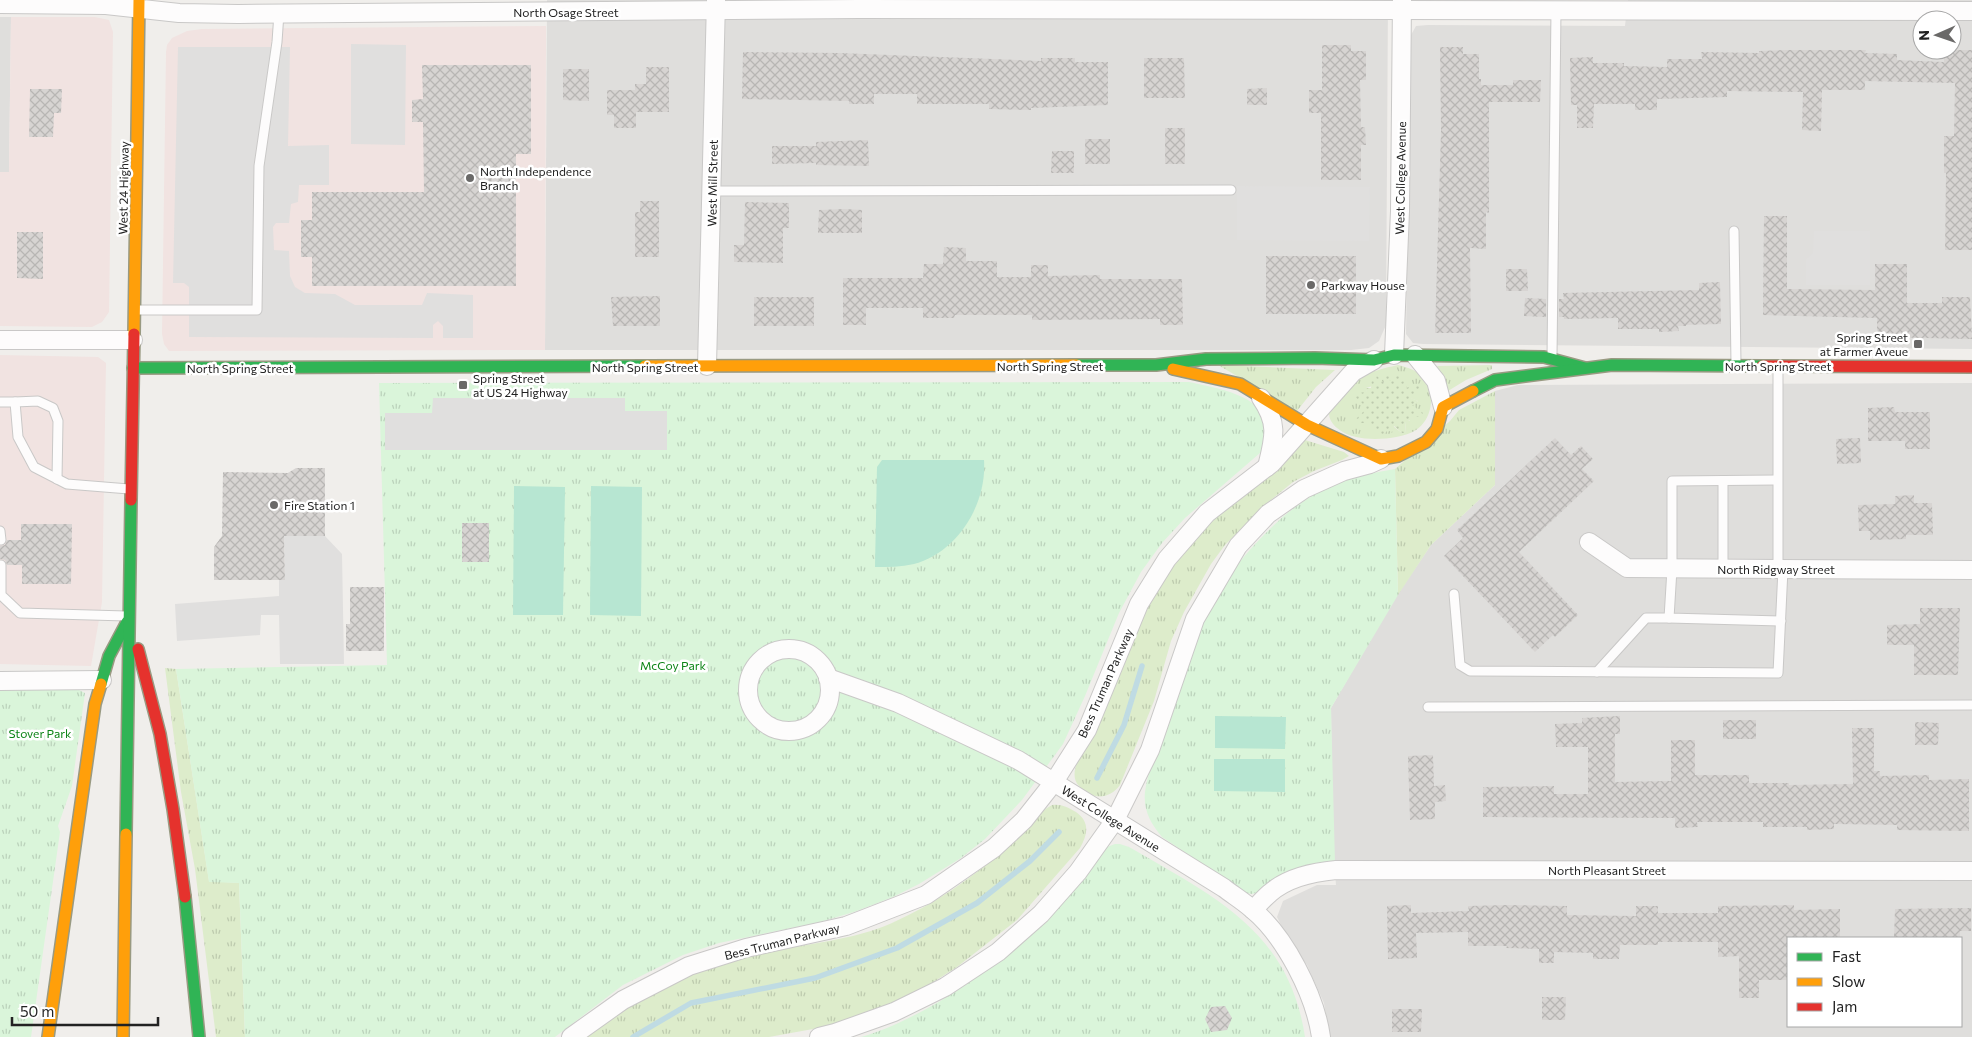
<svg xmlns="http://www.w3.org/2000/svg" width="1972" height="1037" viewBox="0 0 1972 1037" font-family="Commissioner,sans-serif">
	<defs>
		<pattern id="grass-tufts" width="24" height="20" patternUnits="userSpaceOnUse" patternTransform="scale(1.25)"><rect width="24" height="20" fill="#ddeccb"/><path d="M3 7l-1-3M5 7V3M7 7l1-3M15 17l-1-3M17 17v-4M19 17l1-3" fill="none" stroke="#bdcaae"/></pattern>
		<pattern id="park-tufts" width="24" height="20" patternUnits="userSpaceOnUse" patternTransform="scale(1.25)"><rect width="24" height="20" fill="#daf5da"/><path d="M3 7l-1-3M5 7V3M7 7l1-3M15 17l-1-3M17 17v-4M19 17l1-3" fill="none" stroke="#bbd2bb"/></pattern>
		<pattern id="garden-dots" width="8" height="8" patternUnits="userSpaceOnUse" patternTransform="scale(1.25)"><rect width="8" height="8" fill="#ddeccb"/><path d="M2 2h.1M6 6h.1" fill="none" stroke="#bdcaae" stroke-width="1.8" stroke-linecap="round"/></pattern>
		<pattern id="building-cross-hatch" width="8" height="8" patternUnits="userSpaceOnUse" patternTransform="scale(1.25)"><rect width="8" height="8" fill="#d7d4d2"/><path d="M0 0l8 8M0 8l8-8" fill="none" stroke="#b8b6b4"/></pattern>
	</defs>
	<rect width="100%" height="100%" fill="#f0eeeb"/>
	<g fill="#dfdedc" fill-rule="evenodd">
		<polygon points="547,0 1388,0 1386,325 1379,341 1369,348 1351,350 545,350"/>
		<path d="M1628,0H1972V349L1423,344L1413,343L1406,334L1411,35L1416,26L1428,25L1625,26ZM1922,20H1952V50H1922Z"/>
		<polygon points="0,17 11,17 9,172 0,172"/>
		<path d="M1972,383V1037H1329L1324,1003L1307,965L1287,937L1277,917L1283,901L1317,885H1336L1333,848L1331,708L1391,604L1431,545L1495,485V391L1518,385ZM1788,938H1961V1026H1788Z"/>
	</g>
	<g fill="#f1e3e1">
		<polygon points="11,17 95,17 109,20 113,32 109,312 102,322 92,327 0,326 0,172 9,172"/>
		<polygon points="546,26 545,350 169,351 164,344 162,334 166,52 167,45 172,38 187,31 202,29"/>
		<polygon points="0,355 98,357 106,363 102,602 91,666 0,664"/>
	</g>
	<g fill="url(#grass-tufts)" fill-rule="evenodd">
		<polygon points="1218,365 1335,370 1316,387 1297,411"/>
		<path d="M1398,365C1407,367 1419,371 1425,379C1436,394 1432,420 1416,430C1402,439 1372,441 1356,437C1342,434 1323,422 1331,406C1333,401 1340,396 1344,392C1349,388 1353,382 1358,379C1371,371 1384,368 1398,365ZM1389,381L1400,383L1410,398L1418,401L1411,405L1422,413L1408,417L1410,421H1405L1406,433H1402L1393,426L1388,429C1366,425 1374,422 1362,408L1367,392L1366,388Z"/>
		<polygon points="1492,365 1492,369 1466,380 1448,391 1445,380 1437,366"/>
		<polygon points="1495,391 1495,485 1431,545 1398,595 1395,469 1450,421 1459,410"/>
		<path d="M1305,440L1344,452L1349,456L1342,460L1314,471L1293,482L1266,504L1225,545L1211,564L1184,612L1171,641L1154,701L1120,785C1109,800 1092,800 1079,786C1065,772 1088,743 1095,728C1124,662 1142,601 1190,544C1217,512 1253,490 1284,462C1292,455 1298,447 1305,440Z"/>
		<polygon points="165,668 176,669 209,881 239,883 245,1037 216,1037 195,869 181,792"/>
		<path d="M1052,805C1062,804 1067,807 1076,812C1090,822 1088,834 1080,848L1017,920L957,967L916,993L886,1007L846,1023L769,1037H587C637,995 700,966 763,953C804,944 855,940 892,923C934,904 971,879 1005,849C1021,835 1034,815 1052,805Z"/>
	</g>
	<g fill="url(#park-tufts)">
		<path d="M1189,382C1215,388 1269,395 1266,431C1266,440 1266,445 1260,453L1185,518L1162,543L1141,572L1119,613L1085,696L1063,744L1022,800L985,839L961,858L919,884L893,897L854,912L820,922L719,943L683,955L623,985L555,1037H245L239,883L209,882L176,669L387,665L379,383Z"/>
		<path d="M1395,469L1398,595L1331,708L1335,863L1259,892L1252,894L1246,893L1162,837C1151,824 1143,810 1145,792C1148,767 1163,741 1171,717C1185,678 1194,637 1214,600C1229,572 1251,547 1273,526C1293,506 1323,487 1350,478C1364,474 1380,472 1395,469Z"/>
		<polygon points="0,686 77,689 85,693 72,786 58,826 60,832 31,1037 0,1037"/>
		<path d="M1115,844H1120L1129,847C1213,896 1289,930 1305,1037H861C924,1019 1006,962 1051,914C1070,893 1088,869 1107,847Z"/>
	</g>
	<polygon fill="url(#garden-dots)" points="1397,370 1400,373 1400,382 1406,380 1409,383 1406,388 1421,383 1423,388 1411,398 1418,401 1412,405 1423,413 1421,417 1409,417 1411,420 1405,422 1406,433 1402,433 1394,426 1392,433 1388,430 1383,435 1375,435 1375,427 1371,427 1370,423 1358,423 1356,419 1364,411 1361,408 1363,404 1355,397 1356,393 1367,392 1365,388 1371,388 1372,376 1377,376 1384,383 1384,376 1389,376 1390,381"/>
	<g fill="#b7e6d2">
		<path d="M882,460H984C987,504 958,552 914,564C901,567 888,567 875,567L877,467Z"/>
		<polygon points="514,486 565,487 563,615 513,615"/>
		<polygon points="591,486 642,487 641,616 590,615"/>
		<polygon points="1215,716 1286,717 1285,749 1215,748"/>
		<polygon points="1214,759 1285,759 1285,792 1214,791"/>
	</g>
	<g fill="#e0dfde">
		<polygon points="351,44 406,45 405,145 351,144"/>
		<polygon points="178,47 290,47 288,146 329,145 329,185 299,185 298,202 291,204 289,223 276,223 273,227 274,250 289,251 290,276 295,287 305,293 335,294 355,305 422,305 427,293 473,295 473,338 443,338 443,326 438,321 433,325 433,338 189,337 189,287 184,283 173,283"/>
		<polygon points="1237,186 1370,187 1369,241 1237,240"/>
		<polygon points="1814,231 1870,231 1870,285 1806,285 1806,259 1813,253"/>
		<polygon points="433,398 625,398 625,411 667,411 667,450 385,450 385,413 432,413"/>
		<polygon points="284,536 325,536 342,554 344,664 280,664 279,615 261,615 260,635 177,641 175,604 279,596 279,580 285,580"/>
	</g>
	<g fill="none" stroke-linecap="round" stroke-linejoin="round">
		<g stroke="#bfdbe3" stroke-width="5.5">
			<polyline points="1097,778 1124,725 1142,666"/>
			<polyline points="633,1037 691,1003 815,978 897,948 977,903 1030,861 1059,832"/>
		</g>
	</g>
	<g fill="url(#building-cross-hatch)">
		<polygon points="1322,45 1351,45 1351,51 1366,51 1366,80 1360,80 1361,127 1365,127 1366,145 1361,145 1361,180 1321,180 1321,113 1309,113 1309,90 1322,90"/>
		<polygon points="1440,47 1463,47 1463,54 1479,54 1479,79 1481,79 1481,85 1513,85 1513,80 1541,80 1540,102 1489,102 1489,213 1486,212 1486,249 1470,248 1471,333 1435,333 1441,131"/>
		<polygon points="1787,50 1866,50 1865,53 1897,54 1897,60 1944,62 1944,50 1972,50 1972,250 1945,250 1946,173 1944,173 1944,136 1954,136 1955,83 1865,81 1865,90 1822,90 1821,131 1802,130 1803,92 1727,91 1727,97 1657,99 1657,110 1635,110 1635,104 1594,104 1593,128 1577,128 1577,105 1571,105 1570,58 1593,57 1593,63 1624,63 1624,66 1667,67 1667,59 1702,59 1701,52 1759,53 1759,51"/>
		<polygon points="743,52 839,53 1041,61 1041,58 1075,58 1075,62 1108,62 1108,105 1031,108 1031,110 989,109 989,104 917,104 917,94 874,94 874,104 849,104 849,101 742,99"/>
		<polygon points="1144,58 1184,58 1185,98 1144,98"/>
		<polygon points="422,65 531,65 531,154 516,154 516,286 312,286 312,257 301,257 301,220 312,220 312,192 424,192 423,122 412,122 412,100 423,99"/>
		<polygon points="646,67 669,67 669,112 636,112 636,128 614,128 614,115 607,115 607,90 635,90 635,84 646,84"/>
		<polygon points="563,69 589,69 589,101 563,100"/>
		<polygon points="1267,88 1267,105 1247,105 1247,89"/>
		<polygon points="30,89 62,89 61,113 54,113 53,137 29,137"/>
		<rect x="1165" y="128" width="20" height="36"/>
		<rect x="1085" y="139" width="25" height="25"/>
		<polygon points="868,140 869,166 816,165 816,163 772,164 772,146 816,146 816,142"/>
		<polygon points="1052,151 1074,151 1074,173 1051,173"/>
		<polygon points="640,201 659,201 659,257 635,257 635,212 640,212"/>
		<polygon points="745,202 789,203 789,228 783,228 783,263 734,262 734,245 744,245"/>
		<polygon points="844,209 862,210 862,233 818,233 819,210"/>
		<polygon points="1764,216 1787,216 1787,289 1875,290 1875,264 1907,264 1907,303 1942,303 1942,297 1970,297 1972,339 1877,337 1877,318 1763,315"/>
		<polygon points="17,232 43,232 43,279 17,278"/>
		<polygon points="944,247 966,248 966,261 997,261 997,277 1031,277 1031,265 1048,265 1048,276 1100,275 1100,279 1182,279 1183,325 1160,325 1160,319 1032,320 1032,315 955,315 954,318 923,318 923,308 866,308 866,325 843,325 843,278 923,278 924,264 943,264"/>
		<rect x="1266" y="256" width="90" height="58"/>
		<polygon points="1506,269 1527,269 1528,291 1506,291"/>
		<polygon points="1720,282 1721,324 1686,325 1686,326 1678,326 1679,331 1659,332 1659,329 1618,329 1618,318 1564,319 1564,317 1559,317 1559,299 1564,299 1563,293 1699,290 1699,283"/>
		<polygon points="660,296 660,326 613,326 611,297"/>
		<rect x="754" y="297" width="60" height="29"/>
		<polygon points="1525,298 1546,299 1546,317 1524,316"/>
		<polygon points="1894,407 1895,412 1930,412 1930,449 1905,449 1905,441 1868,441 1868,408"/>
		<polygon points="1555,438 1571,455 1581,446 1593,459 1582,469 1594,481 1519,552 1578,615 1555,637 1553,635 1535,652 1444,556 1463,538 1457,530"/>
		<polygon points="1860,438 1861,463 1837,464 1836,439"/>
		<polygon points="296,468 325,468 325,536 284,536 285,580 214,580 214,547 222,536 223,472 288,473"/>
		<polygon points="1914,495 1914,503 1932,503 1933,535 1906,535 1906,539 1870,540 1870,531 1859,531 1858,505 1895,504 1895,496"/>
		<rect x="462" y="523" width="27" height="39"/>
		<polygon points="21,524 72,524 71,584 22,584 22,565 7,565 5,560 0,559 0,546 5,545 7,540 21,540"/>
		<polygon points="350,587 384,587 384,651 346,651 346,624 350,624"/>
		<polygon points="1920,608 1960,608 1958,675 1914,675 1914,645 1887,645 1887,625 1920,624"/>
		<polygon points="1620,716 1620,734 1615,734 1615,782 1671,781 1671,740 1695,740 1695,775 1749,775 1749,783 1789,783 1789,785 1853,784 1852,728 1874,728 1874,771 1880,771 1880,776 1929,775 1929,780 1969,779 1969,831 1897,830 1897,825 1834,824 1834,829 1807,830 1807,827 1763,827 1763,822 1697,822 1698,827 1675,828 1675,818 1483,817 1483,787 1554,786 1554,794 1588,794 1588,747 1556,747 1555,724 1582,723 1582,718"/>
		<rect x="1723" y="720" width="33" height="19"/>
		<polygon points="1915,722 1939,723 1938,745 1915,745"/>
		<polygon points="1433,755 1434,786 1445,785 1446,801 1435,802 1435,819 1410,820 1408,756"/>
		<polygon points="1411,905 1411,913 1469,911 1468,906 1507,905 1567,906 1567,915 1636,916 1636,906 1658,906 1658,913 1718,913 1718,906 1794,905 1794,910 1840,909 1840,938 1788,938 1788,980 1759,980 1759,998 1739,998 1739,956 1718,957 1718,942 1658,942 1658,945 1620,945 1619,959 1593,959 1593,953 1554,952 1554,963 1539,963 1539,949 1506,948 1507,946 1468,946 1468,932 1416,933 1417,958 1388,959 1387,906"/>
		<polygon points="1971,908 1971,931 1960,931 1960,938 1894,938 1895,909"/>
		<polygon points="1542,997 1566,997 1565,1020 1542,1020"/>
		<polygon points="1225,1006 1232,1018 1227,1030 1211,1032 1205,1019 1211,1007"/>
		<polygon points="1392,1009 1422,1009 1421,1032 1392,1032"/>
	</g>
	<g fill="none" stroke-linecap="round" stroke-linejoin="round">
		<g stroke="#c9c8c7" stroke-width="11">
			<g id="lane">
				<polyline points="712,191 1231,190"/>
				<polyline points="1734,231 1736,363"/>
				<polyline points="137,310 257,310 259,166 277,42 279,13"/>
				<polyline points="1552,357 1556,10"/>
				<polyline points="1778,366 1778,569"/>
				<polyline points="0,402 15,402 18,437 34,467 67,484 129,489"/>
				<polyline points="15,402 38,401 53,408 58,421 57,479"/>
				<polyline points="1776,480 1672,481 1672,569 1669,618 1781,621"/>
				<polyline points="1723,481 1723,569"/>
				<polyline points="0,531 1,540"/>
				<polyline points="1,565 1,595 20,613 126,616"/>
				<polyline points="1454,594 1460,665 1470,671 1778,673 1783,569"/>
				<polyline points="1597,672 1646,618 1669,618"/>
				<polyline points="1428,707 1972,705"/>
			</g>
		</g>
		<g stroke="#c9c8c7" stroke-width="20">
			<g id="street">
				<polyline points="0,4 106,5 179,13 238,14 859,9 1972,11"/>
				<polyline points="0,340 133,340"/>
				<polyline points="1394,355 1400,211 1402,0"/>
				<polyline points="1415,355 1436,381 1443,407"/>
				<polyline points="707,366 716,0"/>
				<path d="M1261,398C1279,424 1274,438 1267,467"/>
				<polyline points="1589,542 1627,568 1972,570"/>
				<circle cx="789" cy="690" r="41"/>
				<path d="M828,678L898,703L1018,760L1224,888C1233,895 1243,901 1252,909C1285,936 1315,995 1321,1037"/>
				<polyline points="0,681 102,680"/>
				<path d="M1253,910C1259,904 1264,898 1270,893C1287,878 1314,872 1336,870L1972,871"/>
				<polyline points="571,1037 623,1000 689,966 746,948 846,926 926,895 994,848 1024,820 1054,782 1087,730 1139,604 1167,559 1207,513 1272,463 1353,372 1374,360"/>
				<polyline points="819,1037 835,1033 894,1012 945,987 998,952 1041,914 1078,872 1115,820 1150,750 1195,619 1238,546 1268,514 1304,489 1344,471 1370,464 1381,459"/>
			</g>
		</g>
		<g stroke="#999a82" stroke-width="14">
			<g id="fast">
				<polyline points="1077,365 1156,365 1206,359 1315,358 1374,360 1394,355 1544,357 1585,368"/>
				<polyline points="133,368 645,366"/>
				<polyline points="1473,391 1495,380 1612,365 1762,366"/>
				<polyline points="101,684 109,656 127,622"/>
				<polyline points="126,834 131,500"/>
				<polyline points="185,897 199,1037"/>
			</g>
		</g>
		<g stroke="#999a82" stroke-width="14">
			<g id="slow">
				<polyline points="134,334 139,0"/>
				<polyline points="645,366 1077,365"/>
				<polyline points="1173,369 1240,384 1307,425 1381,459 1398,456 1426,442 1437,429 1443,407 1473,391"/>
				<polyline points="48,1037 95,704 101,684"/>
				<polyline points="123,1037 126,834"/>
			</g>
		</g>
		<g stroke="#999a82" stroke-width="14">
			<g id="jam">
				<polyline points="1762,366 1972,367"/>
				<polyline points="131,500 134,334"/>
				<polyline points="138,649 160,734 173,809 185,897"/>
			</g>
		</g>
		<use href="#lane" stroke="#fdfcfc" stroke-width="9"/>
		<use href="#street" stroke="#fdfcfc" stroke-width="18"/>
		<use href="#fast" stroke="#30b455" stroke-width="11"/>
		<use href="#slow" stroke="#ff9f0a" stroke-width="11"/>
		<use href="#jam" stroke="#e5322d" stroke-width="11"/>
	</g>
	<g fill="#6a6968" stroke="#fff" stroke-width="2">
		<circle cx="470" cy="178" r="5"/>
		<circle cx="1311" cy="285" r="5"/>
		<rect x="1913" y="339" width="10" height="10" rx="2.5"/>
		<rect x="458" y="380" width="10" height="10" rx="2.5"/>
		<circle cx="274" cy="505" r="5"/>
	</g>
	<g text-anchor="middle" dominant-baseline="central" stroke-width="5" stroke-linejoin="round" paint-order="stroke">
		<g font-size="12" fill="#222" stroke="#fff">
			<text x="566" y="12">North Osage Street</text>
			<text transform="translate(1400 178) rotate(-89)">West College Avenue</text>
			<text transform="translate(712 183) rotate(-89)">West Mill Street</text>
			<text transform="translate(123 188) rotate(-89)">West 24 Highway</text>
			<text x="1050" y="366">North Spring Street</text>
			<text x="1778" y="366">North Spring Street</text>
			<text x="645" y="367">North Spring Street</text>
			<text x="240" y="368">North Spring Street</text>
			<text x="1776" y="569">North Ridgway Street</text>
			<text transform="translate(1105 683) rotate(-66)">Bess Truman Parkway</text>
			<text transform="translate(1111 818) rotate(32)">West College Avenue</text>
			<text x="1607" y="870">North Pleasant Street</text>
			<text transform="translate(782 941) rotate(-14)">Bess Truman Parkway</text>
		</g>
		<g font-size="12" fill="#222" stroke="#fff" text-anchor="start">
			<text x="480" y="171">North Independence<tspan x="480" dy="14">Branch</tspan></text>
			<text x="1321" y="285">Parkway House</text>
			<text x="1908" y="337" text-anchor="end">Spring Street<tspan x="1908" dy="14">at Farmer Aveue</tspan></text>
			<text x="473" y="378">Spring Street<tspan x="473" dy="14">at US 24 Highway</tspan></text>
			<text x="284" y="505">Fire Station 1</text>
		</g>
		<g font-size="12" fill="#0c8416" stroke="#fff">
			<text x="673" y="665">McCoy Park</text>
			<text x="40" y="733">Stover Park</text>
		</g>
	</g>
	<rect x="1787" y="937" width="175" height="90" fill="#ffffff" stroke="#a7a7a7"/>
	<rect x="1797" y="953" width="25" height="8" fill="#30b455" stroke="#a7a7a7"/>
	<text x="1832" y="962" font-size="15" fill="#222222">Fast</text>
	<rect x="1797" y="978" width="25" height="8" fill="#ff9f0a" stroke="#a7a7a7"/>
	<text x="1832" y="987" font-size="15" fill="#222222">Slow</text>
	<rect x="1797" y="1003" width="25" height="8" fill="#e5322d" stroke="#a7a7a7"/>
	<text x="1832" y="1012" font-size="15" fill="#222222">Jam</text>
	<g transform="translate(1937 35) rotate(268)"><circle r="24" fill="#ffffff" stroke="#a7a7a7"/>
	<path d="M0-4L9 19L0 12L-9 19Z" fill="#6a6968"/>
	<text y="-8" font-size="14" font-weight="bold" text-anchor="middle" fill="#222222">N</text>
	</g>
	<path d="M12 1017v8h146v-8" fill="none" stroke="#222222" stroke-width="2.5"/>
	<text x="20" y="1017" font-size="15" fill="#222222" stroke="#ffffff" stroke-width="4" paint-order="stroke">50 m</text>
</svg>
